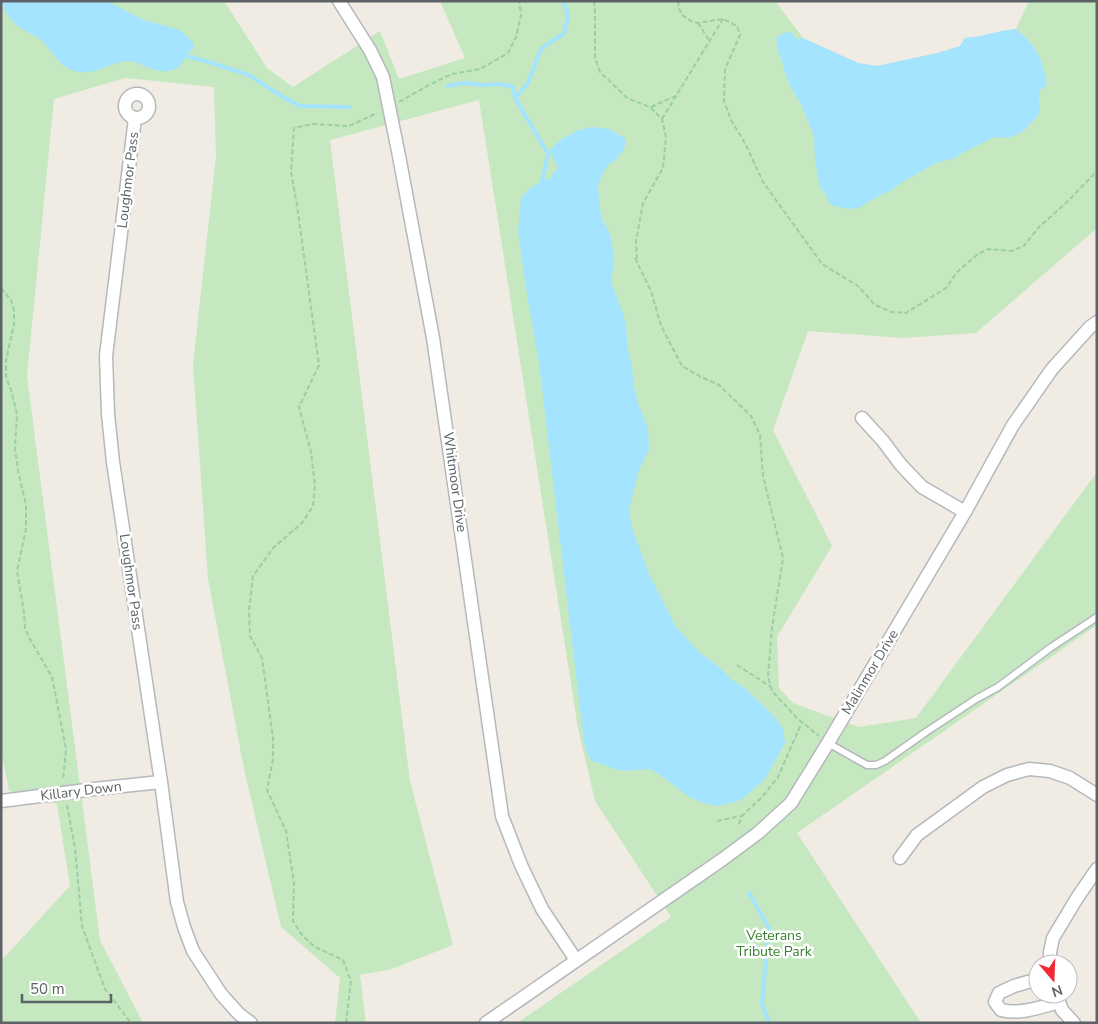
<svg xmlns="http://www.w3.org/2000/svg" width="1098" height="1024" viewBox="0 0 1098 1024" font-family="'Nunito Sans',sans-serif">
	<rect width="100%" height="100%" fill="#f0ece4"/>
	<path fill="#c5e8c0" d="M1,1H224L267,68L293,87L380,31L399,79L465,58L440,1H775L803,38L858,63L877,66L938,53L960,46L965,38C983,37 999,31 1016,29L1029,1H1097V228L976,333L903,338L808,331L773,430L832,546L777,637L779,688L793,703L859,727L916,718L1097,472V625L797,833L921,1023H517L671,917L595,801L578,728L479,100L330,140L410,781L453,945L392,969L360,975L366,1023H335L340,978L281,927L244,769L208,579L193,365L216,156L214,87L125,78L54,99L27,376L100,940L143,1023H1V961L70,886L57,804L9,791L1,750Z"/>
	<g fill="#a5e4ff">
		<path d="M1,1H107L144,20L180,30L194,43L193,49C184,54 184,67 173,70C154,76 141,60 125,61C110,63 97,74 81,72C59,70 55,53 41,40C38,37 34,36 31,34C16,27 6,17 1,1Z"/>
		<path d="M1016,29C1026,37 1037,49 1041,61C1044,69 1045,77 1047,85L1040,90L1039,102L1040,110L1037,117L1022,132L1008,138L995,137L966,151L955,158L936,163L901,183L890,191L875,198L859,208L850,209L844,208L833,206L829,203L826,194L820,188L815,161L814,136L801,104L790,86L784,70L782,61L778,52L776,38L784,33L791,32C795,37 796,41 803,38L858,63L877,66L938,53L960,46L965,38C983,37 999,30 1016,29Z"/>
		<polygon points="591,127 609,129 626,139 624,149 616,160 608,165 603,173 598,185 599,202 602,219 611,236 614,260 611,282 623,313 626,326 628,350 632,367 634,387 639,406 648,428 649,449 638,473 629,510 632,528 649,574 676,627 699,652 718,666 731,679 746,689 776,718 783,729 785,743 765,779 745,797 735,802 717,806 703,803 688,796 660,775 650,769 625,771 614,769 605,765 592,761 587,753 584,742 539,363 527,295 518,232 521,198 529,189 542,181 551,178 553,173 558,168 555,161 549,151 559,141 576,131"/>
	</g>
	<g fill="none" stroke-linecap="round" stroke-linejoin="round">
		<g stroke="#a5e4ff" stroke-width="4">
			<polyline points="182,55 209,62 249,75 278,94 300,106 349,107"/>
			<polyline points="447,86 464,83 484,85 501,84 513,87 515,98 548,154 542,181"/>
			<polyline points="515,98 528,83 541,49 552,41 564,34 568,15 563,1"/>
			<polyline points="749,893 769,928 762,1003 769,1023"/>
		</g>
		<g stroke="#b5b8bc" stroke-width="9">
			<polyline id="service" points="828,743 867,765 876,765 885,761 926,732 976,699 998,687 1050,648 1097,617"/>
		</g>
		<g stroke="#b5b8bc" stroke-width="15">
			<g id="minor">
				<polyline points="339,1 370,50 383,77 399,156 433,338 502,816 521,865 542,909 576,960"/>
				<circle cx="137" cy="106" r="12"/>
				<polyline points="135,118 106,356 108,414 113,462 161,782 177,902 184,927 193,951 221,994 239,1014 251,1023"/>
				<polyline points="862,418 883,441 901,465 922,487 965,512"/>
				<polyline points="1,801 94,789 161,782"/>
				<polyline points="900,858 917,835 983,787 1007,775 1029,769 1050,771 1070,778 1097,795"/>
				<polyline points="1050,964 1050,952 1053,938 1077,898 1097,869"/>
				<path d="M1038,979L1014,986L999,993L995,1002L1001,1010C1019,1015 1041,1007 1059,1002"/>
				<polyline points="1056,994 1062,1010 1074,1023"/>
				<polyline points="486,1023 723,859 758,833 791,803 828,743 965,512 1013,425 1052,369 1090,327 1097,322"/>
			</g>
		</g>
		<g stroke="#9bcfa2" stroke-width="2" stroke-dasharray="5 2.5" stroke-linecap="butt">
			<polyline points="594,1 595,11 595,58 600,72 627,98 650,107 662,119 666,137 663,168 643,203 636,241 637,259 635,258 651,291 661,326 682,366 701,377 719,385 751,416 760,435 763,476 783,558 772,628 768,676 772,691 797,718 819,736"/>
			<polyline points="679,1 678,6 682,15 691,21 698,23 723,19 737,26 740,35 725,69 724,101 731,120 746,145 763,182 822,264 858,286 875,305 892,312 906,313 946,288 958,271 978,254 989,249 1011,251 1024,246 1038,228 1068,201 1097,171"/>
			<polyline points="698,23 709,40"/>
			<polyline points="399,102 429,85 452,74 480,69 508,53 516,37 521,15 519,1"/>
			<polyline points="651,107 676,96"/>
			<polyline points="662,119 723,19"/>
			<polyline points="1,288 11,300 14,310 14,324 6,361 6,377 11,390 17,414 15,448 18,471 26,505 26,529 17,571 24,612 25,628 31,641 52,677 66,749 63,780"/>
			<polyline points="737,665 771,687"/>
			<polyline points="67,805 75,848 82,926 105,989 131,1023"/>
			<polyline points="717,821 742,816"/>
			<polyline points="739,824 742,816 762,797 778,777 802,722"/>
			<polyline points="346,1023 351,981 343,960 315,947 302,935 293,921 294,883 286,831 267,790 273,759 273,738 262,658 250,636 249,611 253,576 274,547 303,522 313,506 315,485 311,452 299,407 319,365 297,205 291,172 294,128 312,124 349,126 377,113"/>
		</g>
		<use href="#service" stroke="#fff" stroke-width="6"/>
		<use href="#minor" stroke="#fff" stroke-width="12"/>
	</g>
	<g text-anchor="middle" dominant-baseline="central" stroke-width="5" stroke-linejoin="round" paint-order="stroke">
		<g font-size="14" fill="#5c6266" stroke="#fff">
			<text transform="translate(128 180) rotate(-83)">Loughmor Pass</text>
			<text transform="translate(455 482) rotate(82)">Whitmoor Drive</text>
			<text transform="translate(131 582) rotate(82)">Loughmor Pass</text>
			<text transform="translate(870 672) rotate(-59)">Malinmor Drive</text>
			<text transform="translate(81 791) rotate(-7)">Killary Down</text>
		</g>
		<g font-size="14" fill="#378230" stroke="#fff">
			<text x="774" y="935">Veterans<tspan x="774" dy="16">Tribute Park</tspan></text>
		</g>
	</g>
	<rect width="1098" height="1024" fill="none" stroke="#5c6266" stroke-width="5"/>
	<g transform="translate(1053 979) rotate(161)"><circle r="24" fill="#ffffff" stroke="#bec0c2"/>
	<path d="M0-4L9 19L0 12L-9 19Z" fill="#f12934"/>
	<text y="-8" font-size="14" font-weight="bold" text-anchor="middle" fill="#5c6266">N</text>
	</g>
	<path d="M22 994v8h89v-8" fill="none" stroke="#5c6266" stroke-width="2.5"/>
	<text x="30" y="994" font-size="15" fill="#5c6266" stroke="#ffffff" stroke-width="4" paint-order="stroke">50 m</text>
</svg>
